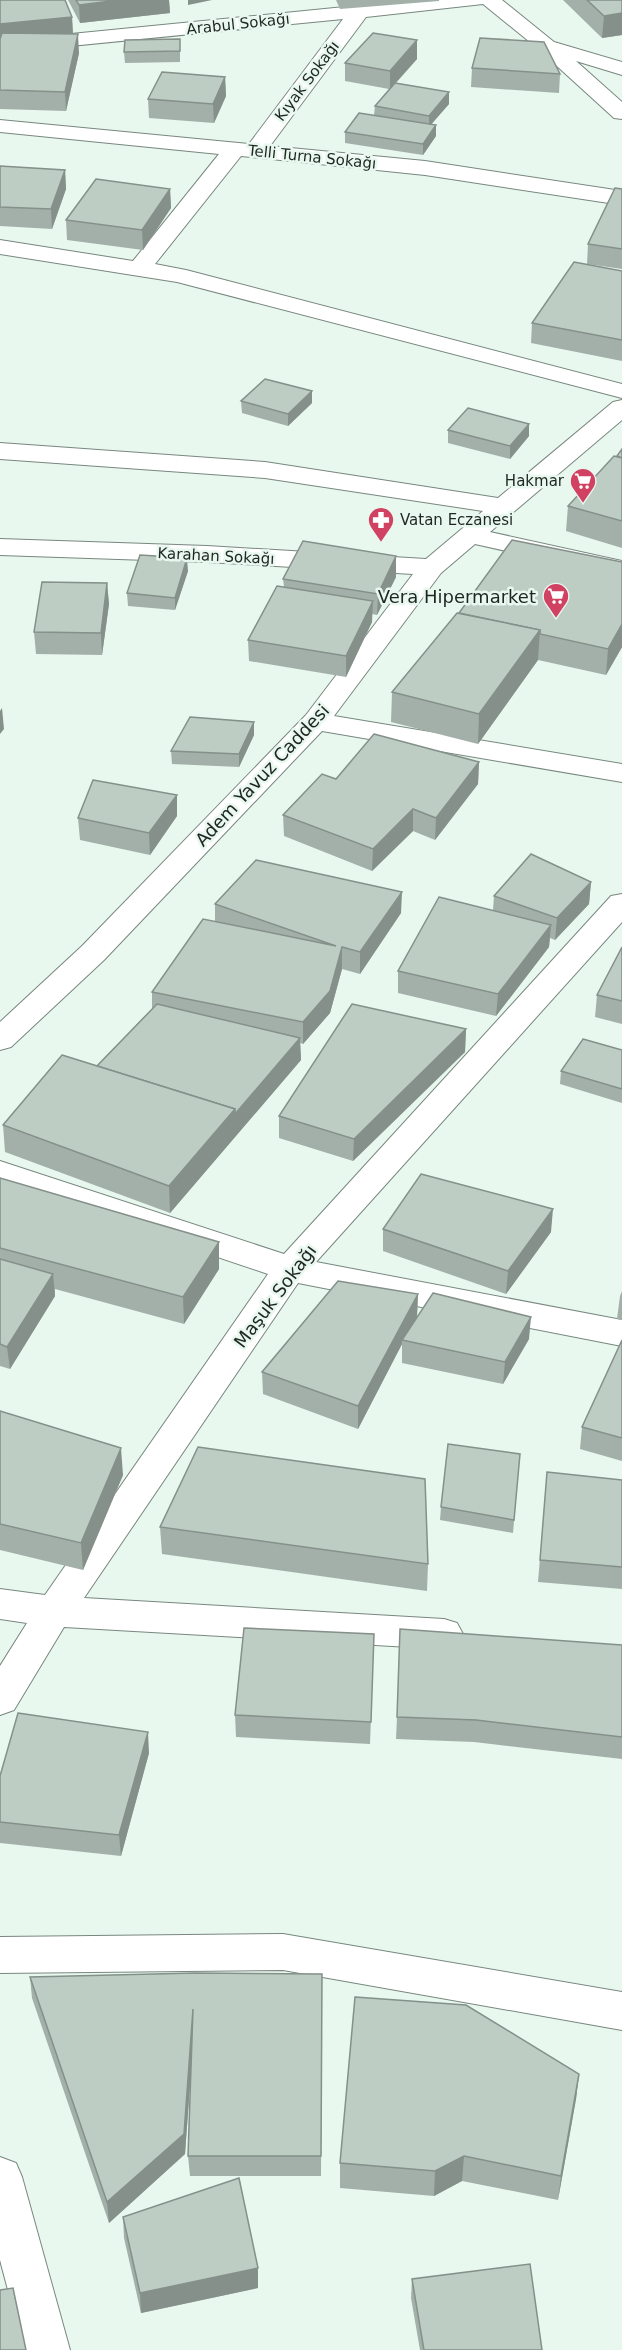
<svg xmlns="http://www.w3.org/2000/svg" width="622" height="2350" viewBox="0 0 622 2350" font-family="'DejaVu Sans',sans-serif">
	<rect width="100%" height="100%" fill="#e8f8ef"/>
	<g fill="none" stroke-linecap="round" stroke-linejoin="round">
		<g stroke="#78877f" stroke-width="2">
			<g id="minor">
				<polygon points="415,0 502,0 554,42 622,62 622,75 576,61 622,102 622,119 614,118 536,47 483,4 366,17 270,146 425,161 622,191 622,205 425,175 241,156 155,264 186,270 622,384 622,398 177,282 0,254 0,240 133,261 219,154 0,132 0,120 249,144 343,19 0,53 0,41"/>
				<polygon points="622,400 622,420 490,532 622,561 622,577 475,544 441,573 334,716 622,764 622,782 322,731 104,960 11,1047 0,1050 0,1022 82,946 306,715 413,574 207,562 0,555 0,539 207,546 426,559 483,511 265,478 0,459 0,443 265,462 498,498 613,402"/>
				<polygon points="622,894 622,922 316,1262 622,1320 622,1346 298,1283 84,1598 444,1619 457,1623 463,1634 457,1645 444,1649 64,1627 14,1710 0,1715 0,1666 27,1623 0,1619 0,1589 45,1595 268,1274 0,1184 0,1161 284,1254 611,896"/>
				<polygon points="283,1934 622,1992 622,2030 283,1970 0,1973 0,1937"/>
				<polygon points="0,2157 16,2163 22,2177 70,2350 24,2350 0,2260"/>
			</g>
		</g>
		<use href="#minor" fill="#fff" fill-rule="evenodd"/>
	</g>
	<g fill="#a3b0a9">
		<polygon points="0,0 72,17 73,34 79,53 66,111 0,109"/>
		<polygon points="68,0 169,0 170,13 80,23"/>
		<polygon points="336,0 439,0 439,1 340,9"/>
		<polygon points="563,0 622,0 622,35 602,38"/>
		<polygon points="180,50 180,62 125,63 124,52"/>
		<polygon points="417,59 396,83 449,92 449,104 431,124 436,136 423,155 345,143 345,132 374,115 375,106 389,89 345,81 345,63"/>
		<polygon points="472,68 560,74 559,93 471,87"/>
		<polygon points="225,77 226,96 214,123 149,118 148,99"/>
		<polygon points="0,166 65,170 66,189 52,229 0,226"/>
		<polygon points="170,189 171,208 143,250 67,240 66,220"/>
		<polygon points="622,189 622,269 587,264 588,244"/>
		<polygon points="622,271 622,361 531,343 532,323"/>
		<polygon points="241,401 312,403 288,426 242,413"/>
		<polygon points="448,430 529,436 510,459 448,443"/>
		<polygon points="622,449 622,548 566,531 568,506 617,456"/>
		<polygon points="396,556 396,577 377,615 372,614 372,622 346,677 249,661 248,640 284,587 283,579"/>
		<polygon points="622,562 622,647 606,675 538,660 478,744 391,722 392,692 459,613"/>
		<polygon points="188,571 175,610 128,606 127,593"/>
		<polygon points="107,583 109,604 102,655 36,654 34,632"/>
		<polygon points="254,722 254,735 239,767 172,764 171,751"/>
		<polygon points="479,762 478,784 435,840 413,831 372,871 284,836 283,815 336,779"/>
		<polygon points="177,816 150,855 80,840 78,818"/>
		<polygon points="591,882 589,904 555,940 550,938 549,947 496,1016 398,993 398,971 493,910 494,896"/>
		<polygon points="215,904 401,913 360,974 342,969 330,1013 303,1044 300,1043 301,1060 170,1213 5,1152 3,1125 97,1066 152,1009 152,992 215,922"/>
		<polygon points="622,947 622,1024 595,1017 597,995"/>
		<polygon points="466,1029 465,1052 353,1161 279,1138 279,1116"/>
		<polygon points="622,1050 622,1103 560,1084 561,1071"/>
		<polygon points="0,1178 219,1242 219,1269 184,1324 55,1289 55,1296 10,1369 0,1366"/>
		<polygon points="383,1229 551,1232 506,1294 383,1251"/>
		<polygon points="622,1291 622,1320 617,1319 620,1296"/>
		<polygon points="418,1294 417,1316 411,1327 529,1339 503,1384 402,1363 402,1344 358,1429 263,1394 262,1372"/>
		<polygon points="622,1340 622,1461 580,1449 582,1427"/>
		<polygon points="0,1411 123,1475 83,1570 0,1550"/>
		<polygon points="520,1454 513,1533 440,1520 441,1507"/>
		<polygon points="547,1472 622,1480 622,1589 538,1582"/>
		<polygon points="160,1527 428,1564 427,1591 162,1554"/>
		<polygon points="374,1634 370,1744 236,1737 235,1715"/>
		<polygon points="622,1645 622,1759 474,1742 396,1739 397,1717"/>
		<polygon points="149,1753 121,1856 0,1843 0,1776"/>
		<polygon points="322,1974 321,2176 190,2176 188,2156 191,2072 185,2154 109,2223 32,1998 30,1977"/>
		<polygon points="579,2074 576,2099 558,2200 462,2181 434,2196 340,2188 340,2163"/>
		<polygon points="123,2217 258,2268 258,2288 141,2313 124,2238"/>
		<polygon points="412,2279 542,2350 420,2350 411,2298"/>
	</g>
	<g fill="#849089">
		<polygon points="119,0 169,0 170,13 80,23 79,5"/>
		<polygon points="188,0 212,0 188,5"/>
		<polygon points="622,13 622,35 602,38 604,16"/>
		<polygon points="72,17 73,36 0,43 0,24"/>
		<polygon points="78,34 79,53 66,111 65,92"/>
		<polygon points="417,40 417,59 390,89 390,71"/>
		<polygon points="225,77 226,96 214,123 213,104"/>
		<polygon points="449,92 449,104 429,127 429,116"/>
		<polygon points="436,125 436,136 423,155 423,144"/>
		<polygon points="65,170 66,189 52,229 51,209"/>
		<polygon points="170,189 171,208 143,250 142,230"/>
		<polygon points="312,391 312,403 288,426 288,414"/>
		<polygon points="529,424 529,436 510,459 510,446"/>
		<polygon points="396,556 396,577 377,615 378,594"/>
		<polygon points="187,558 188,571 175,610 175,598"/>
		<polygon points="107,583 109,604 102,655 101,633"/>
		<polygon points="373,601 372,622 346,677 346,656"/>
		<polygon points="622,624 622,647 606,675 608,649"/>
		<polygon points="540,630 538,660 478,744 479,714"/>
		<polygon points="2,708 4,729 0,734 0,711"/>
		<polygon points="254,722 254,735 239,767 239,754"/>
		<polygon points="479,762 478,784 435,840 436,818"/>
		<polygon points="177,795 177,816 150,855 149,833"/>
		<polygon points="413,809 413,831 372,871 373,849"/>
		<polygon points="591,882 589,904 555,940 557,918"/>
		<polygon points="402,892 401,913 360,974 360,952"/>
		<polygon points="551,925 549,947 496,1016 498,994"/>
		<polygon points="342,947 342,969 330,1013 303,1044 303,1022"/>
		<polygon points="466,1029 465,1052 353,1161 354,1139"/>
		<polygon points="300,1038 301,1060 170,1213 169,1186 235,1109"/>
		<polygon points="553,1209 551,1232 506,1294 508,1271"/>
		<polygon points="219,1242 219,1269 184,1324 183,1297"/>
		<polygon points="53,1274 55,1296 10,1369 7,1347"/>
		<polygon points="418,1294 417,1316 404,1341 402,1340 402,1344 358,1429 358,1406"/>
		<polygon points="531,1317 529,1339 503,1384 505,1362"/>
		<polygon points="121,1448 123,1475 83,1570 81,1543"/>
		<polygon points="148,1732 149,1753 121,1856 119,1835"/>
		<polygon points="193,2009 194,2030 185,2154 109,2223 107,2202"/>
		<polygon points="579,2074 576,2099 558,2200 561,2176"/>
		<polygon points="464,2156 462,2181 434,2196 435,2171"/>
		<polygon points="258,2268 258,2288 141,2313 140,2293"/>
	</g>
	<g fill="#bdcdc4" stroke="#849089" stroke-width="1.5">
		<polygon points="0,0 65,0 72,17 0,24"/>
		<polygon points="76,0 119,0 79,5"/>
		<polygon points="587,0 622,0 622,13 604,16"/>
		<polygon points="2,33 78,34 65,92 0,90 0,39"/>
		<polygon points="373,33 417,40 390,71 345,63"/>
		<polygon points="480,38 544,42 560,74 472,68"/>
		<polygon points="180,39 180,51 124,52 125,40"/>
		<polygon points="162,72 225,77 213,104 148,99"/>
		<polygon points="395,83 449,92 429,116 375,106"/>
		<polygon points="359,113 436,125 423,144 345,132"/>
		<polygon points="0,166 65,170 51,209 0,207"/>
		<polygon points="96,179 170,189 142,230 66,220"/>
		<polygon points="615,188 622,189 622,249 588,244"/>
		<polygon points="574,262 622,271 622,340 532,323"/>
		<polygon points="265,379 312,391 288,414 241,401"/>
		<polygon points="468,408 529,424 510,446 448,430"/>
		<polygon points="622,449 622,458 617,456"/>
		<polygon points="614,456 622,458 622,521 568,506"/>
		<polygon points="512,540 622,562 622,624 608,649 540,634 540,630 459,613"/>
		<polygon points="303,541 396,556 378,594 283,579"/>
		<polygon points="140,555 187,558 175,598 127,593"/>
		<polygon points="42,582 107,583 101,633 34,632"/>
		<polygon points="277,586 373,601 346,656 248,640"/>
		<polygon points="457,613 540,630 479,714 392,692"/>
		<polygon points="190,717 254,722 239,754 171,751"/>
		<polygon points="374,734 479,762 436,818 413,809 373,849 283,815 322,774 336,779"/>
		<polygon points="93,780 177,795 149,833 78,818"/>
		<polygon points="531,854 591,882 557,918 494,896"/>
		<polygon points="256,860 402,892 360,952 342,947 330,991 303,1022 152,992 203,919 336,946 215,904"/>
		<polygon points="439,897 551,925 498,994 398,971"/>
		<polygon points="622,947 622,1001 597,995"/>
		<polygon points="157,1004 300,1038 235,1114 235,1109 97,1066"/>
		<polygon points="352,1004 466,1029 354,1139 279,1116"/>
		<polygon points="583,1039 622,1050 622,1089 561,1071"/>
		<polygon points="62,1055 235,1109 169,1186 3,1125"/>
		<polygon points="421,1174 553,1209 508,1271 383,1229"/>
		<polygon points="0,1178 219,1242 183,1297 0,1248"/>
		<polygon points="0,1259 53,1274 7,1347 0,1344"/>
		<polygon points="338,1281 418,1294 358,1406 262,1372"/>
		<polygon points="433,1293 531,1317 505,1362 402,1340"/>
		<polygon points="622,1340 622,1438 582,1427"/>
		<polygon points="0,1411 121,1448 81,1543 0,1524"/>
		<polygon points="448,1444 520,1454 514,1520 441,1507"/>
		<polygon points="198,1447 425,1479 428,1564 160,1527"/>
		<polygon points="547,1472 622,1480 622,1567 540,1560"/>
		<polygon points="244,1628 374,1634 371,1722 235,1715"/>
		<polygon points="400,1629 622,1645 622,1737 476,1720 397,1717"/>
		<polygon points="18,1713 148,1732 119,1835 0,1822 0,1776"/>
		<polygon points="195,1973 322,1974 321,2156 188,2156 193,2009 184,2134 107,2202 30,1977"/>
		<polygon points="355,1997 466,2005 579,2074 561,2176 464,2156 435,2171 340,2163"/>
		<polygon points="239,2178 258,2268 140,2293 123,2217"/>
		<polygon points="530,2264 542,2350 424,2350 412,2279"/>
		<polygon points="13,2288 26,2350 0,2350 0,2290"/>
	</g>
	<defs>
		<g id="supermarket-pin" transform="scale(1.35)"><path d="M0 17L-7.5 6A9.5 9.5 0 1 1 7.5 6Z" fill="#d04162" stroke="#e8f8ef"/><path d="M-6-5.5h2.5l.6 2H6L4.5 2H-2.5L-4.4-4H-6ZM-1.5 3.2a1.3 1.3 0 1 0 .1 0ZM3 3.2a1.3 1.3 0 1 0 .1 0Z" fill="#fff"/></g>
		<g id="pharmacy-pin" transform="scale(1.35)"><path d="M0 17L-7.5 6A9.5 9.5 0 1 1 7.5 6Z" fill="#d04162" stroke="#e8f8ef"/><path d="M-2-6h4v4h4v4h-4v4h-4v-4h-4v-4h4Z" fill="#fff"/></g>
	</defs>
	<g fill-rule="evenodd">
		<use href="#supermarket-pin" x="583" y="481"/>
		<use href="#pharmacy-pin" x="381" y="520"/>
		<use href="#supermarket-pin" x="556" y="596"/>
	</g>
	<g text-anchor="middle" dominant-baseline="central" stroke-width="5" stroke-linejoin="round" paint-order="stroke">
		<g font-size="15" fill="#1f2522" stroke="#e8f8ef">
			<text transform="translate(238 24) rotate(-6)">Arabul Sokağı</text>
			<text transform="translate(307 81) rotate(-53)">Kıyak Sokağı</text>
			<text transform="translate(312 157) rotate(6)">Telli Turna Sokağı</text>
			<text transform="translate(216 556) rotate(3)">Karahan Sokağı</text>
		</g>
		<g font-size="15" fill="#1f2522" stroke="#e8f8ef" text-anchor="end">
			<text x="564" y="481">Hakmar</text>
			<text x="400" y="520" text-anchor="start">Vatan Eczanesi</text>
		</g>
		<g font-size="18" fill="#1f2522" stroke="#e8f8ef" text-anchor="end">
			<text x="536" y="596">Vera Hipermarket</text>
		</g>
		<g font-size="18" fill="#1f2522" stroke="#e8f8ef">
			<text transform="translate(262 775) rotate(-47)">Adem Yavuz Caddesi</text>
			<text transform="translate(275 1296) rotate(-53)">Maşuk Sokağı</text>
		</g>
	</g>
</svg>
